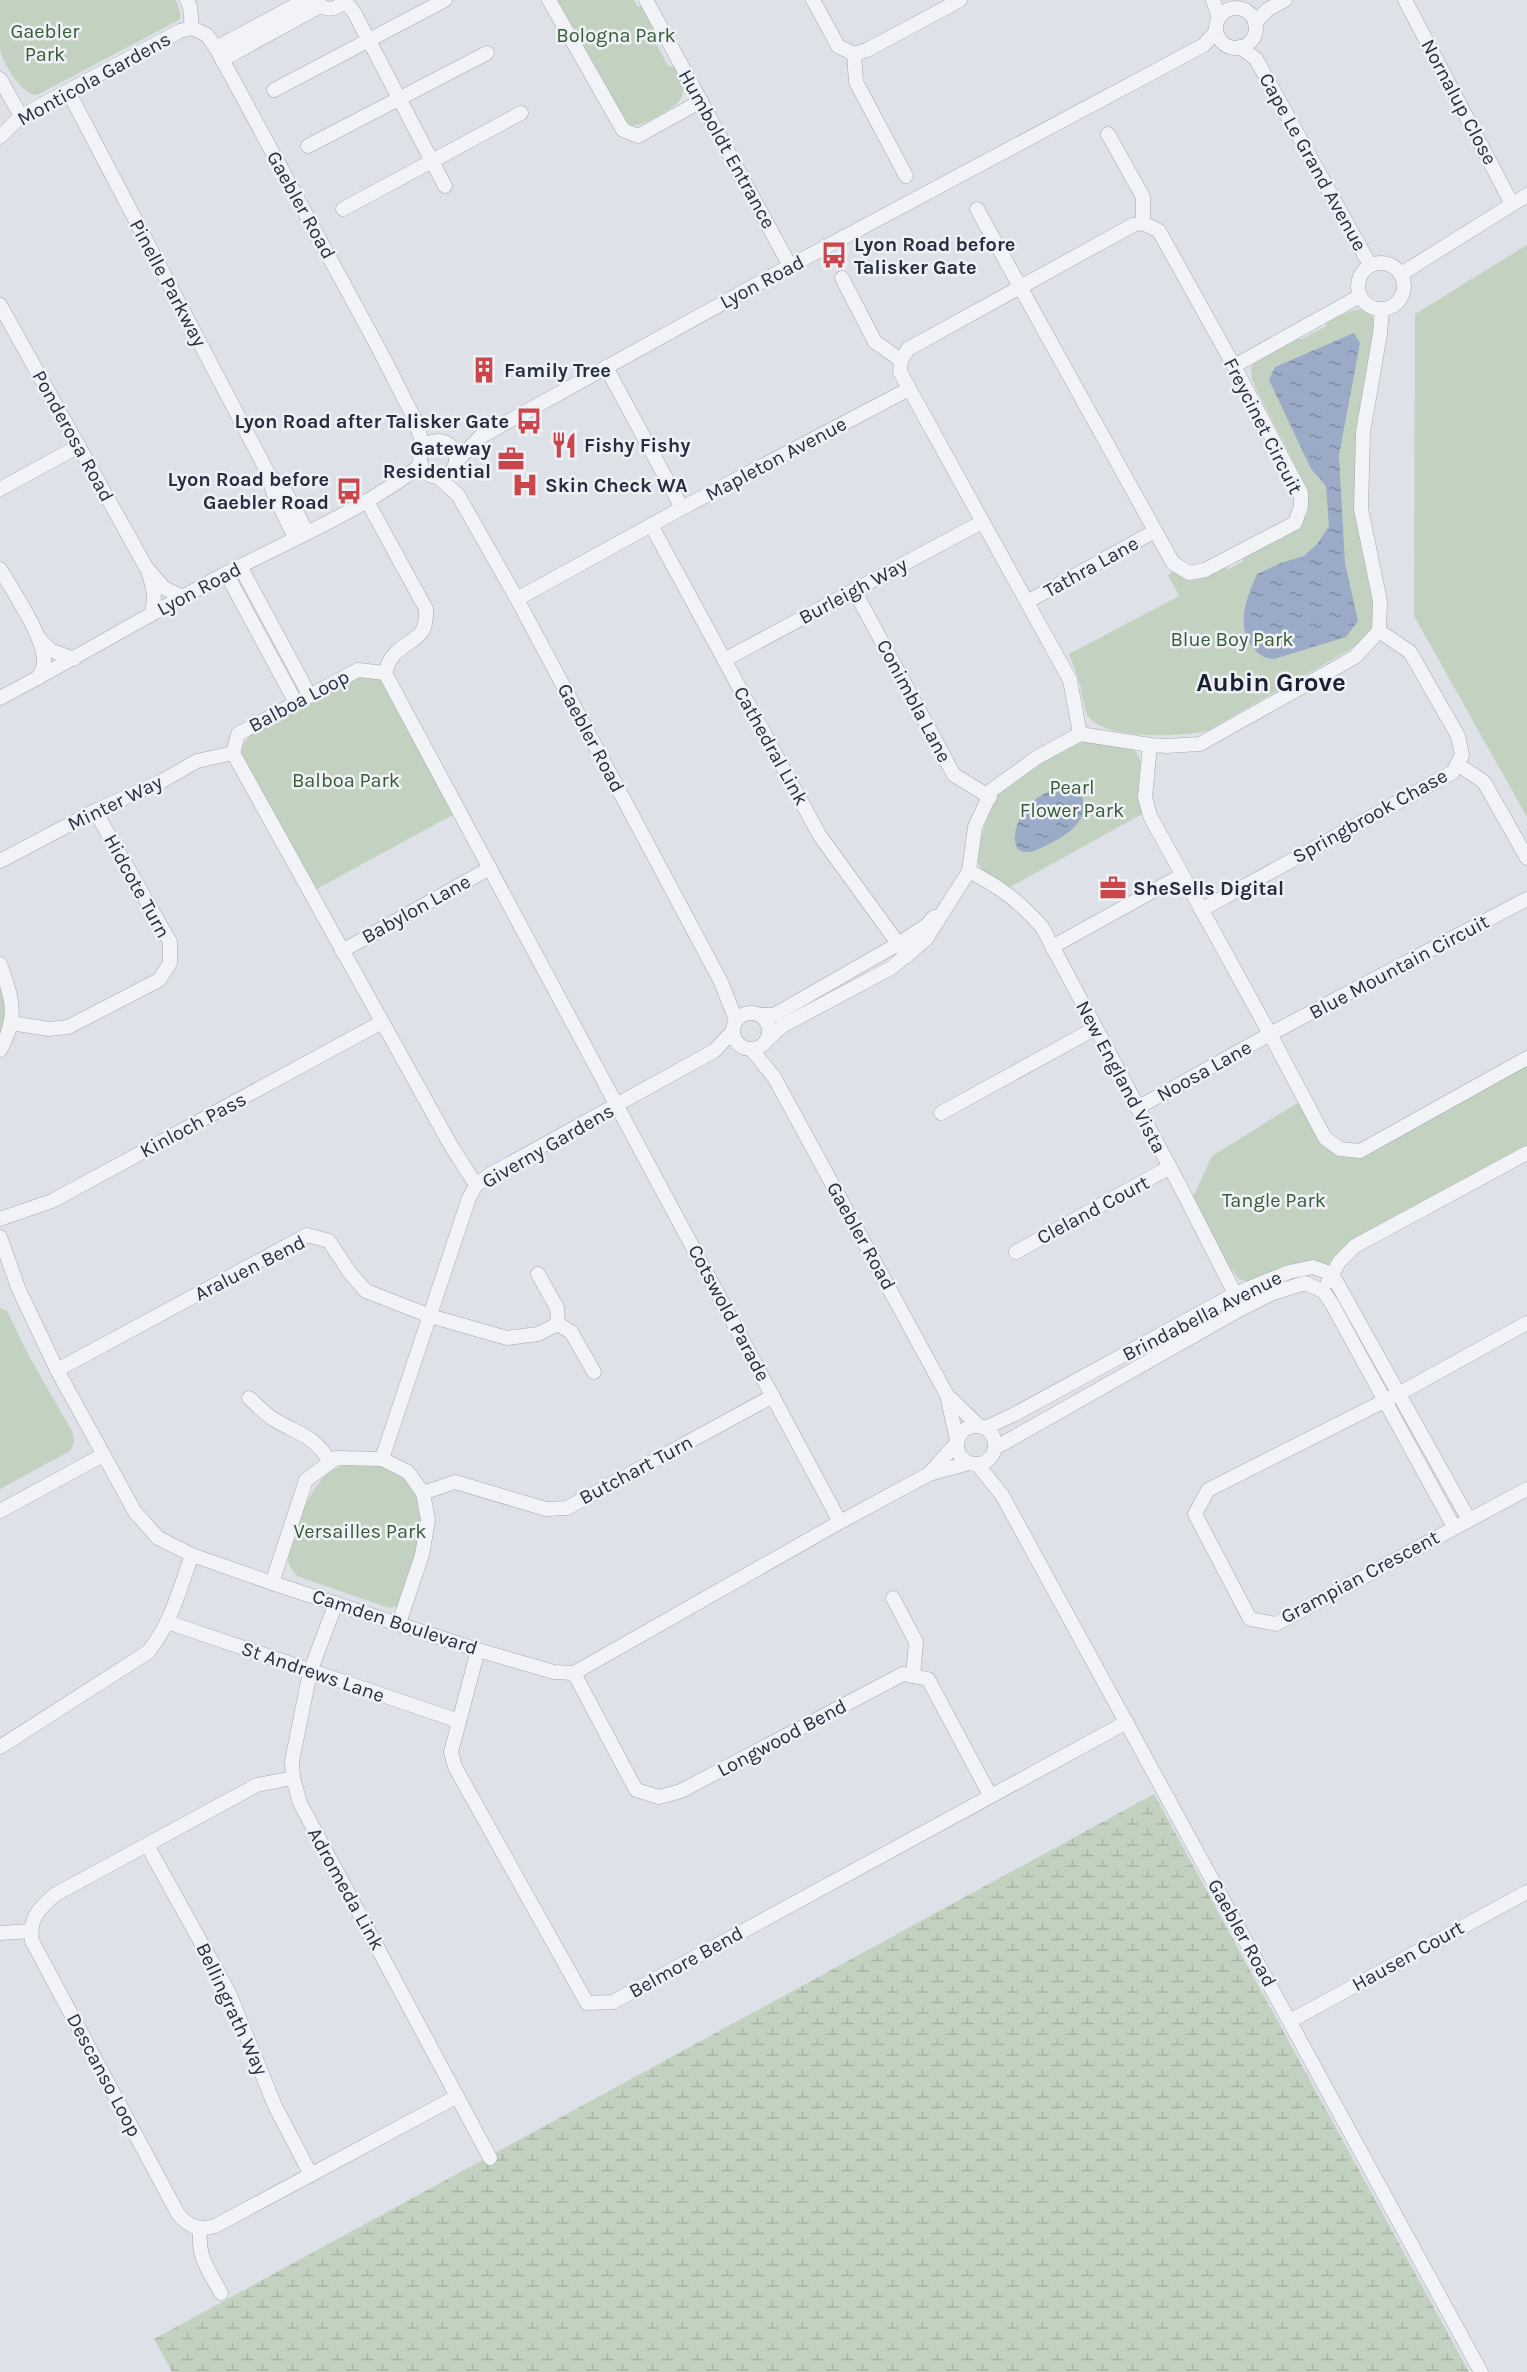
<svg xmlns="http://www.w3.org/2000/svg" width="1527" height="2372" viewBox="0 0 1527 2372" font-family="Karla,sans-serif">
	<defs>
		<pattern id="wetland-marsh" width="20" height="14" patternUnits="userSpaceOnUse" patternTransform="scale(1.5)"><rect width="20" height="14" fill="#c3d2c0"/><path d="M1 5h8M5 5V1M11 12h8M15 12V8" fill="none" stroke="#a8b5a6"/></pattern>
		<pattern id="water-ripples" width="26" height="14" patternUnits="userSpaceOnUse" patternTransform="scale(1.5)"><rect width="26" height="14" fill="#9babc7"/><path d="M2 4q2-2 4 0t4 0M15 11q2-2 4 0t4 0" fill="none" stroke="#7e8ca3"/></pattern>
	</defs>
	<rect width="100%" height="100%" fill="#dfe1e8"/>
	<polygon fill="url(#wetland-marsh)" points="1154,1794 1469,2372 172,2372 154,2339"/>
	<g fill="#c3d2c0">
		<path d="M0,0H176L181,16L179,20L37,95C22,96 2,62 0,49C0,33 0,15 0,0Z"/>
		<path d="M556,0H634L637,6L643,7L655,31L652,36L668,66L674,67C688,90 687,100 663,113C653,119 644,124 632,126L623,119Z"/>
		<polygon points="1527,245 1527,817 1414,616 1415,314"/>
		<path d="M1362,309C1372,313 1374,317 1375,328L1355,495L1375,593L1374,625L1367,636L1358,645L1207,731C1181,737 1106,740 1089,717C1083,709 1083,695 1080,685C1077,675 1073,665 1069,654L1179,596L1168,575L1174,571C1194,582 1202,577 1221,567L1229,569L1243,561L1244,554L1302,523L1308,512V490L1257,391L1252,379L1251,367L1260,358L1297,338L1302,339L1326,326L1327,322L1351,311Z"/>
		<polygon points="360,675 381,678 456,813 315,890 242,760 242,747 251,734"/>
		<path d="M1083,742C1094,742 1123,743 1133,749C1137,752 1139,757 1141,762L1144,813L1010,887C999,881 982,875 978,862C975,854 980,842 982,834C986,823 989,810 995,799C1008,776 1057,746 1083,742Z"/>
		<polygon points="0,978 8,1010 0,1038"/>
		<path d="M1527,1064V1149L1352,1244L1331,1270L1252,1282L1240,1280L1230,1268L1192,1199L1212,1156L1299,1102C1314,1128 1325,1165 1361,1156Z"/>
		<polygon points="0,1308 7,1311 29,1356 73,1433 74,1443 70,1451 0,1489"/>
		<path d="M361,1461C399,1466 422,1481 423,1522C424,1537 408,1583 403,1599L398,1606L389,1608L297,1576C295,1573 290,1568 289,1564C283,1546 311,1487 326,1475C336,1466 348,1464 361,1461Z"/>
	</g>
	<g fill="url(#water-ripples)">
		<path d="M1354,333L1360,343L1339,455L1345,563L1358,621L1346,637L1274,659C1263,658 1257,654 1251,645C1236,622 1247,597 1257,574L1281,563L1304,556L1318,543L1329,526L1326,486L1311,469L1269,380L1275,367Z"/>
		<path d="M1071,783C1078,786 1080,789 1082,796C1090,825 1063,837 1041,848C1004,866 1012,820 1030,804C1040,794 1057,787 1071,783Z"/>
	</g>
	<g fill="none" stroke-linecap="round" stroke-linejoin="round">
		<g stroke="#a4a8b2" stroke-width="15">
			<g id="minor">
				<polyline points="187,0 190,7 192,28 207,35 216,48 380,351 414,418 424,447"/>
				<path d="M316,0C324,12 337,11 344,0"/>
				<polyline points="549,0 623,130 638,136 701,101"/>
				<polyline points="646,0 790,266"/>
				<polyline points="813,0 838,46 854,54 867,50 960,0"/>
				<polyline points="1213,0 1219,18"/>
				<polyline points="1405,0 1512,204"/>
				<polyline points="343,2 350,7 355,14 445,186"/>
				<circle cx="1236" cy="28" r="20"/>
				<polyline points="1255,23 1267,10 1285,0"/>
				<polyline points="1240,47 1256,59 1370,265"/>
				<polyline points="216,48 305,0"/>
				<polyline points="854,54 856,82 906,176"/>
				<polyline points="222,60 320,6"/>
				<polyline points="0,79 21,116"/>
				<polyline points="274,90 445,0"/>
				<polyline points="68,91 269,475 273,492 295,538"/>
				<polyline points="1108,134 1143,197 1143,223"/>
				<polyline points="0,137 21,116 180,31 192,28"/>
				<polyline points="308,146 487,53"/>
				<polyline points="343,209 521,113"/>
				<polyline points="977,209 1173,563 1189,573 1205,570 1295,523 1301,506 1301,493 1234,366 1159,231 1143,223 1133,225 908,349 901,360 900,372 1070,680 1080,734"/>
				<circle cx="1381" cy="286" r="23"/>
				<polyline points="1401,274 1527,195"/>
				<polyline points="842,278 875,342 901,360"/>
				<polyline points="0,305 146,567 164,588 183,597"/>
				<polyline points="1234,366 1360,296"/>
				<polyline points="606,367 682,508"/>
				<circle cx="438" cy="459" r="18"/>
				<polyline points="457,461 480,437 790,266 1204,45 1216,31"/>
				<polyline points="269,475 284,489 307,532"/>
				<polyline points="439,478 458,495 517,599 721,982 736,1020"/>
				<polyline points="0,489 79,446"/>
				<path d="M367,501L426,609C427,643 411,635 393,656C389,660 387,667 385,673"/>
				<polyline points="651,525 820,836 907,956"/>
				<polyline points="240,566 310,696"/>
				<path d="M0,569C13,591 44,637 44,661C44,668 41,673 38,678"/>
				<polyline points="226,573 296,703"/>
				<path d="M149,574C154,590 156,599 151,615"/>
				<polyline points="854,590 954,775 990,797"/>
				<polyline points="517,599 682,508 909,389"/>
				<polyline points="1027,602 1155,531"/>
				<polyline points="1379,631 1380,601 1361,509 1363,432 1380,334 1382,309"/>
				<polyline points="40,639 50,650 74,659"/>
				<polyline points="724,660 982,522"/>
				<path d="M0,698C76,658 149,614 225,574C290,540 363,510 421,465"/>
				<polyline points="1150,745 1145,797 1150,816 1270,1034 1325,1138 1340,1149 1360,1151 1527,1058"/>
				<polyline points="1457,764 1484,782 1527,858"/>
				<polyline points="0,861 95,811 162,781 197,761 233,753"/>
				<path d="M969,871C1000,887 1019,901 1042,927L1182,1190L1235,1294L1237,1303"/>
				<polyline points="1201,910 1453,772 1462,755 1458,736 1410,652 1379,631"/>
				<polyline points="1052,947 1182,875"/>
				<polyline points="342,951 490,868"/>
				<path d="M0,964C12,997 19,1017 0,1050"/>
				<circle cx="751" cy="1031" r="18"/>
				<polyline points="761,1015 774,1015 898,944 927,925 934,917"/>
				<polyline points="11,1023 49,1029 68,1027 159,980 170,963 170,942 95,811"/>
				<polyline points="768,1039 782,1026 891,968 926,939 969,871 975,827 992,790 1036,758 1080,734 1150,745 1167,746 1200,744 1355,657 1379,631"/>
				<polyline points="752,1050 774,1077 947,1395 957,1440"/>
				<polyline points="1137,1108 1270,1034 1527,899"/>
				<polyline points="941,1113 1094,1029"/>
				<polyline points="476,1185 450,1144 233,753 238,734 358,670 385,673 840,1522"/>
				<polyline points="0,1219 52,1201 382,1022"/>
				<polyline points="0,1237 19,1290 57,1370 135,1512 158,1538 192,1555 272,1583 478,1650 554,1672 574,1673 840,1522 929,1474 969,1463"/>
				<polyline points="1016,1252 1170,1167"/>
				<polyline points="538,1274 557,1308 558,1324"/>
				<polyline points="1328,1282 1339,1262 1355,1246 1527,1153"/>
				<polyline points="1527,1323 1400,1393 1208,1490 1195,1514 1250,1619 1276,1624 1527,1489"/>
				<polyline points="558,1324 571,1332 594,1372"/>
				<polyline points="57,1370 307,1235 329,1241 350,1273 366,1291 430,1316 507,1338 538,1334 558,1324"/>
				<polyline points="947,1395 979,1426"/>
				<path d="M249,1398C257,1405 265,1414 275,1420C300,1435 314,1435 330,1462"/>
				<circle cx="976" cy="1445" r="19"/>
				<polyline points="985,1428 1013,1415 1235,1294 1289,1272 1313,1267 1332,1274 1469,1520"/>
				<polyline points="995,1448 1239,1310 1273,1293 1305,1283 1323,1291 1332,1304 1454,1527"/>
				<polyline points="382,1459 469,1198 476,1185 491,1174 714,1051 732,1032"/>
				<polyline points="977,1464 1002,1495 1481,2372"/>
				<polyline points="929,1474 956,1444"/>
				<polyline points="423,1493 455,1482 546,1509 567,1508 773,1396"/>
				<polyline points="0,1511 103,1455"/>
				<polyline points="272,1583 306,1480 336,1458 382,1459 408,1472 423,1493 428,1520 422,1555 399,1623"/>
				<polyline points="893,1598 916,1642 913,1676"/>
				<polyline points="336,1603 310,1672 292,1761 293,1778 300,1803 490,2158"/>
				<polyline points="167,1622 459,1721"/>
				<polyline points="478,1650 451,1752 455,1767 587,2003 613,2002 1127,1722"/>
				<polyline points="574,1673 636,1790 659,1797 681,1791 903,1674 928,1679 990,1795"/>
				<path d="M0,1747L148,1652C171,1625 180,1587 192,1555"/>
				<path d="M293,1778L257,1785L56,1894C39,1908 29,1918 32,1941L178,2214C189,2227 199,2231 215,2226L456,2097"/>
				<polyline points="147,1845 229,1993 275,2106 311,2175"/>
				<polyline points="0,1933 31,1931"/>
				<polyline points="1290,2021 1527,1892"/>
				<path d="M200,2229C198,2259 207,2267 221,2293"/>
			</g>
		</g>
		<use href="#minor" stroke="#f2f3f6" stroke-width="14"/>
	</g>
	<defs>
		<g id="bus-bare" transform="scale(2.07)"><path d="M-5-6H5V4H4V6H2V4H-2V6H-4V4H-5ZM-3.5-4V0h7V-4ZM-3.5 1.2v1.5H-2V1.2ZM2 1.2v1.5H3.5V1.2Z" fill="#cb464a" stroke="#eef1f6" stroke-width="2.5" paint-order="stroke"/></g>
		<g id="building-bare" transform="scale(2.07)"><path d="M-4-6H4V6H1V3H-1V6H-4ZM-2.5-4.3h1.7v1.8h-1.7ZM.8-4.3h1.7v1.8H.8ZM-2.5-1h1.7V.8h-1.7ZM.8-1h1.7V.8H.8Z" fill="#cb464a" stroke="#eef1f6" stroke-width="2.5" paint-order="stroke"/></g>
		<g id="restaurant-bare" transform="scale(2.07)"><path d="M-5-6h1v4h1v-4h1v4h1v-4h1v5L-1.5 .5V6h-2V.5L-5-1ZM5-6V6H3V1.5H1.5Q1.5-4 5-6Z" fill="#cb464a" stroke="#eef1f6" stroke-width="2.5" paint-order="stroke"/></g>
		<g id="office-bare" transform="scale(2.07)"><path d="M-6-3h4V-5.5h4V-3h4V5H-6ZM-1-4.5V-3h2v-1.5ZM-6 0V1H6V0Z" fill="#cb464a" stroke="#eef1f6" stroke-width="2.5" paint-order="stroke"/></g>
		<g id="hospital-bare" transform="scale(2.07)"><path d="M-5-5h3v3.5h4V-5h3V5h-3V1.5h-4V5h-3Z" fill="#cb464a" stroke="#eef1f6" stroke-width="2.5" paint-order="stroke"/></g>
	</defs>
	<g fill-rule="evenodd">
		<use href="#bus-bare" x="834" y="255"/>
		<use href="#building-bare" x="484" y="370"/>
		<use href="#bus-bare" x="529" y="421"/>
		<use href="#restaurant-bare" x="564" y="445"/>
		<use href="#office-bare" x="511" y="459"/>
		<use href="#hospital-bare" x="525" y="485"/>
		<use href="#bus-bare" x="349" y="491"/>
		<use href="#office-bare" x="1113" y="888"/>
	</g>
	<g text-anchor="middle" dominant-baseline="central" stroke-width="5" stroke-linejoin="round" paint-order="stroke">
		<g font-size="20" fill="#385a36" stroke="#eef1f6">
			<text x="45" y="31">Gaebler<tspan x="45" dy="23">Park</tspan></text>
			<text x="616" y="35">Bologna Park</text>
			<text x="1232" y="639">Blue Boy Park</text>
			<text x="346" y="780">Balboa Park</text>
			<text x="1072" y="787">Pearl<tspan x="1072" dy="23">Flower Park</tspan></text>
			<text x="1274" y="1200">Tangle Park</text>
			<text x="360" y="1531">Versailles Park</text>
		</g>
		<g font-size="20" fill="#282e3f" stroke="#eef1f6">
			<text transform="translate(94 79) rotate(-29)">Monticola Gardens</text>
			<text transform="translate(1459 102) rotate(62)">Nornalup Close</text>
			<text transform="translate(727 149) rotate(61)">Humboldt Entrance</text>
			<text transform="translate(1313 162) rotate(61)">Cape Le Grand Avenue</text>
			<text transform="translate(301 205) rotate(61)">Gaebler Road</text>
			<text transform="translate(762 282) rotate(-28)">Lyon Road</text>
			<text transform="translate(168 283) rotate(62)">Pinelle Parkway</text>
			<text transform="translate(1263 426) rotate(63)">Freycinet Circuit</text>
			<text transform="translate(73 436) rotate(61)">Ponderosa Road</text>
			<text transform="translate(776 459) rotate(-28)">Mapleton Avenue</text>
			<text transform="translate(1091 567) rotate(-29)">Tathra Lane</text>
			<text transform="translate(199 589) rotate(-28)">Lyon Road</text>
			<text transform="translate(853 591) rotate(-28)">Burleigh Way</text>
			<text transform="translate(299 701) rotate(-28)">Balboa Loop</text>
			<text transform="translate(914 701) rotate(62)">Conimbla Lane</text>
			<text transform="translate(591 738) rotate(62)">Gaebler Road</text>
			<text transform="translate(771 746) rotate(61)">Cathedral Link</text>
			<text transform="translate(115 803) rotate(-26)">Minter Way</text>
			<text transform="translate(1370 816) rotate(-29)">Springbrook Chase</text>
			<text transform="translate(137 886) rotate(61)">Hidcote Turn</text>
			<text transform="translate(416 909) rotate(-29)">Babylon Lane</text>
			<text transform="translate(1399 967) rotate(-28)">Blue Mountain Circuit</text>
			<text transform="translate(1204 1071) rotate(-29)">Noosa Lane</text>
			<text transform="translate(1121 1077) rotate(62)">New England Vista</text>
			<text transform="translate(193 1125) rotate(-28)">Kinloch Pass</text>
			<text transform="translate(548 1146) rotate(-30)">Giverny Gardens</text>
			<text transform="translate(1093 1210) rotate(-28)">Cleland Court</text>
			<text transform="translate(861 1236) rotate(61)">Gaebler Road</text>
			<text transform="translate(250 1268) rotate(-27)">Araluen Bend</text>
			<text transform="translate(729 1313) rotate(62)">Cotswold Parade</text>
			<text transform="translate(1202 1316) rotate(-27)">Brindabella Avenue</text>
			<text transform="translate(636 1470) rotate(-28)">Butchart Turn</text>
			<text transform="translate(1360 1577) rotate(-28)">Grampian Crescent</text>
			<text transform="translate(395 1622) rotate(18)">Camden Boulevard</text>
			<text transform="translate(313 1672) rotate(19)">St Andrews Lane</text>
			<text transform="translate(782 1738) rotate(-28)">Longwood Bend</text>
			<text transform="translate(346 1889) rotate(61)">Adromeda Link</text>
			<text transform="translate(1242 1933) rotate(61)">Gaebler Road</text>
			<text transform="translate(1408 1956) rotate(-29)">Hausen Court</text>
			<text transform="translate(686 1962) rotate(-29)">Belmore Bend</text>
			<text transform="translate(232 2009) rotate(65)">Bellingrath Way</text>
			<text transform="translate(104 2075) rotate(62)">Descanso Loop</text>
		</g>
		<g font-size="20" font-weight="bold" fill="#282e3f" stroke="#eef1f6" text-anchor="start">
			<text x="854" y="244">Lyon Road before<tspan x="854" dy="23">Talisker Gate</tspan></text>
			<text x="504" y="370">Family Tree</text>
			<text x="509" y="421" text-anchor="end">Lyon Road after Talisker Gate</text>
			<text x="584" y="445">Fishy Fishy</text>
			<text x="491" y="448" text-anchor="end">Gateway<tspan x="491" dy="23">Residential</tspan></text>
			<text x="329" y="479" text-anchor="end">Lyon Road before<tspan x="329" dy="23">Gaebler Road</tspan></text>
			<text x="545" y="485">Skin Check WA</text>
			<text x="1133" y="888">SheSells Digital</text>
		</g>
		<g font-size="26" font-weight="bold" fill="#1b1f2f" stroke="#eef1f6">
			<text x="1271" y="682">Aubin Grove</text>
		</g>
	</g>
</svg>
